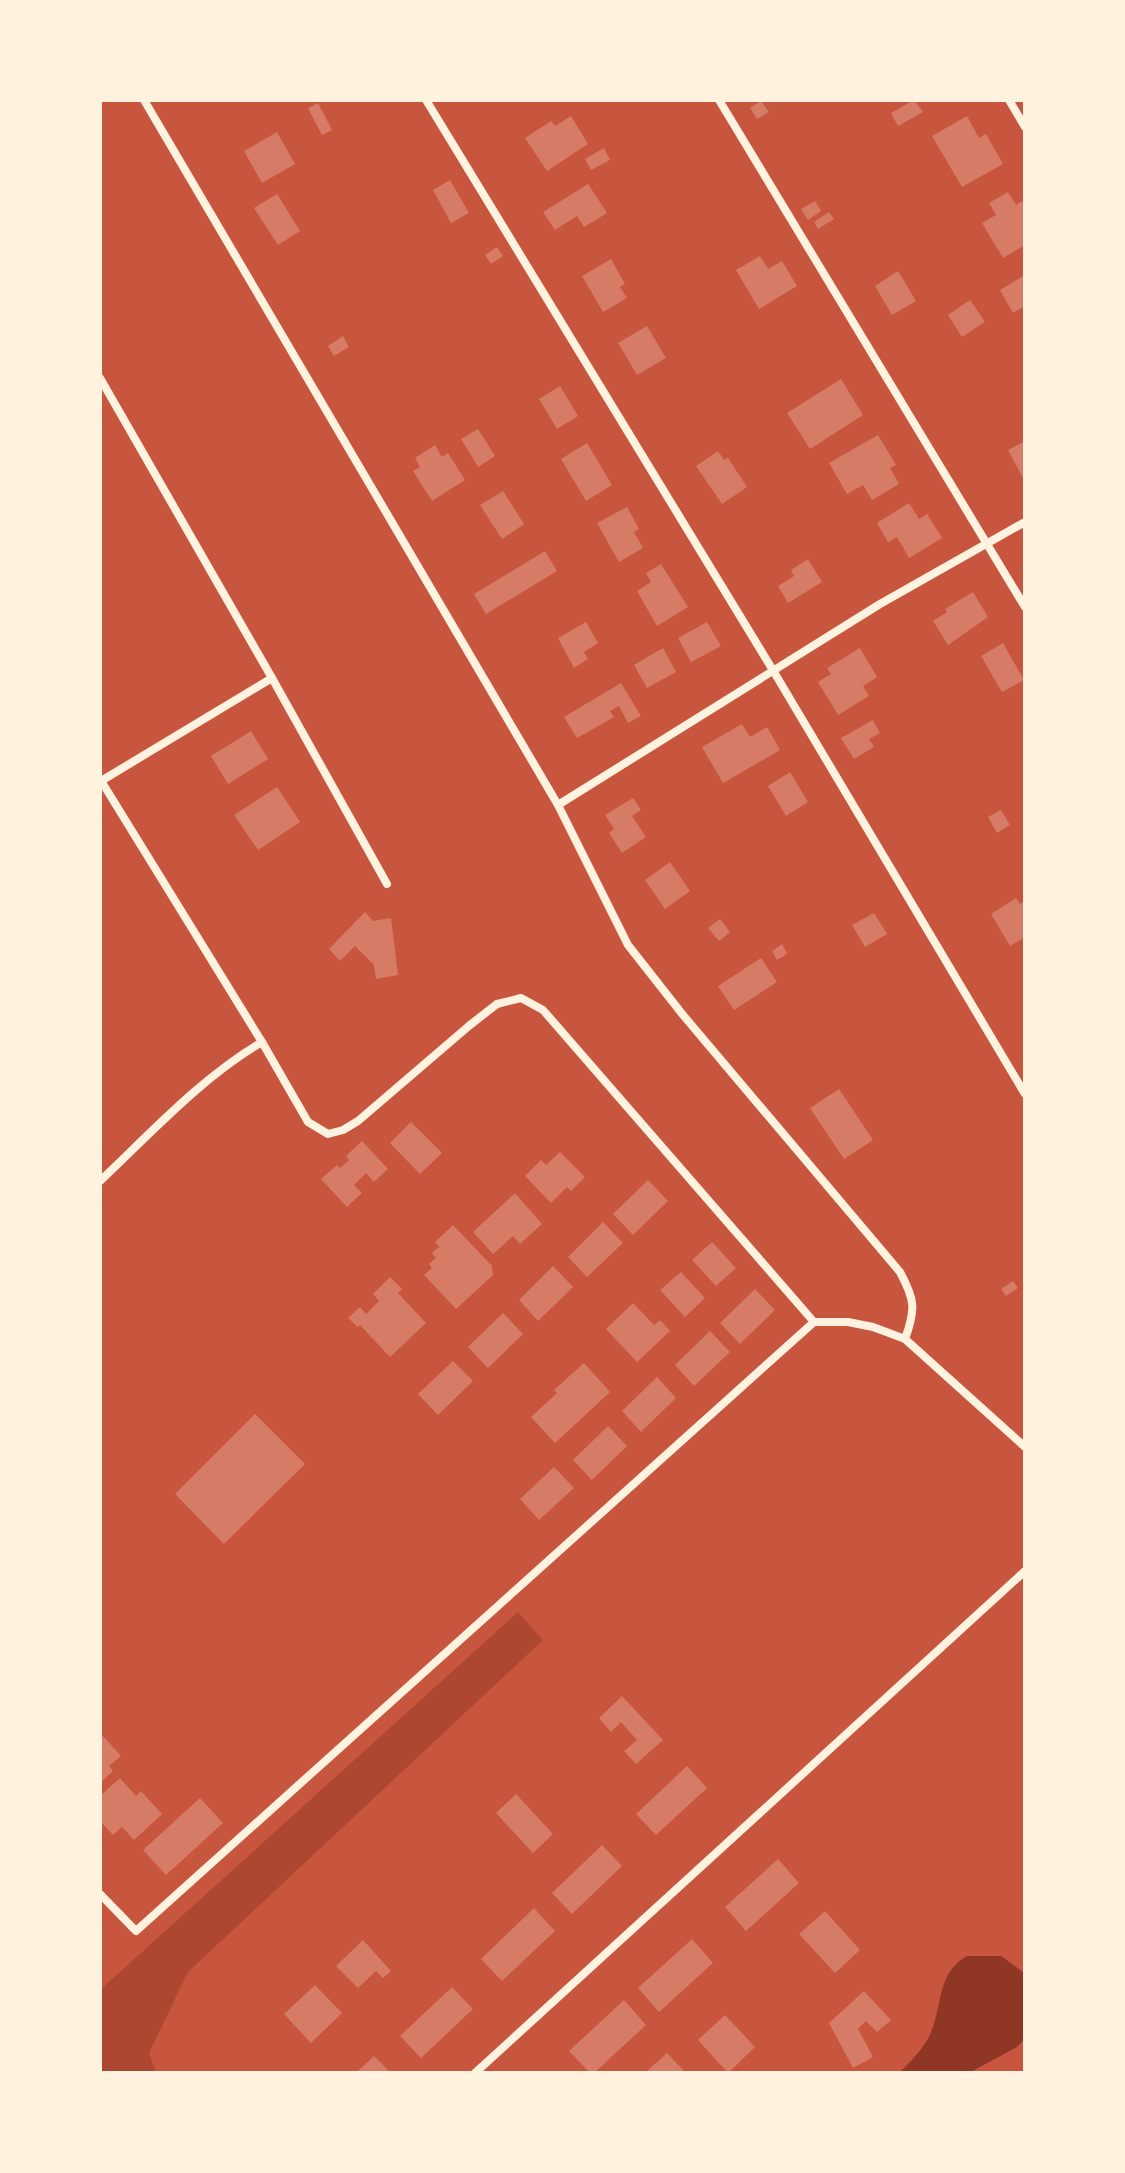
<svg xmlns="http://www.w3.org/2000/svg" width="1125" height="2173" viewBox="0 0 1125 2173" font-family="Barlow,sans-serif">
	<rect width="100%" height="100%" fill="#c8553d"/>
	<polygon fill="#ae4732" points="518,1612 543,1640 188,1972 149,2053 156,2073 100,2073 100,1990"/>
	<path fill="#8f3625" d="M967,1956H1001L1023,1972L1025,2039L1017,2047L969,2073H899C912,2060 927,2046 933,2027C942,2001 939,1971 967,1956Z"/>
	<g fill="#d67c66">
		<polygon points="914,100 923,112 898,126 891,113"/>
		<polygon points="761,101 769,112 757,119 750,108"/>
		<polygon points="318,103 332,130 322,135 308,108"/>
		<polygon points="571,116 588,144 547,171 525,138 551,121 555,126"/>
		<polygon points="967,116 979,138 986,134 1003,164 962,187 932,136"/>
		<polygon points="277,132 295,164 262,183 244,151"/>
		<polygon points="604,148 610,160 591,170 585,159"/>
		<polygon points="450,180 469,213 451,223 433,190"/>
		<polygon points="588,184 607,213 584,227 577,216 555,230 543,212"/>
		<polygon points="1008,192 1016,205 1022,201 1025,207 1025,245 1003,258 982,223 996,215 989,203"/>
		<polygon points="277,194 300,231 278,245 254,208"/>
		<polygon points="815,201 821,211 808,220 801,209"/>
		<polygon points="829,212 834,219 818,229 814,222"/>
		<polygon points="497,247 503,256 491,264 485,255"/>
		<polygon points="760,256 768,269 782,261 797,286 759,309 736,270"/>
		<polygon points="611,259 625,284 620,287 627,298 603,312 582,276"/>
		<polygon points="898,271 916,301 892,315 875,286"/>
		<polygon points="1025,275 1025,306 1013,313 1000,290"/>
		<polygon points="970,300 985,322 962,337 948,315"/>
		<polygon points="647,326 666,358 637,375 618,343"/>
		<polygon points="343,336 349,347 334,356 328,346"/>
		<polygon points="841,379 863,415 810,449 787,413"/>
		<polygon points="560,386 578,416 557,429 539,399"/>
		<polygon points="478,429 495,456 478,467 461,439"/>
		<polygon points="878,435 896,465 890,468 899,484 872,500 863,485 847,494 829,463"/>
		<polygon points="1025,441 1025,482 1008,450"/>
		<polygon points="587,443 612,485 586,501 561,459"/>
		<polygon points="435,445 442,457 448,453 465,480 432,501 413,471 420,467 415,458"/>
		<polygon points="718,451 724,460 728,458 747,487 722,504 696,466"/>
		<polygon points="503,491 524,524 502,539 480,505"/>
		<polygon points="909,503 919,519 927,514 942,538 909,558 897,537 888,542 877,523"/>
		<polygon points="627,507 639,529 634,532 643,548 619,562 597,523"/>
		<polygon points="545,551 557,571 486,614 474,594"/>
		<polygon points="808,559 822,582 788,603 778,586 794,576 791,570"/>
		<polygon points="661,564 688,607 657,626 637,591 651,582 646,573"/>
		<polygon points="973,592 988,617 948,645 933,621 947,612 945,609"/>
		<polygon points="586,622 598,643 584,652 588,659 574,668 558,638"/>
		<polygon points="707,622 721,646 691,662 678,638"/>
		<polygon points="1003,643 1024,680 1002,692 981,656"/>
		<polygon points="663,648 676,672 647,688 634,665"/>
		<polygon points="860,648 877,677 863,686 869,696 838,715 818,682 831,674 827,668"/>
		<polygon points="621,683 641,716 628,723 619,706 610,711 614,717 577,738 564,717"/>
		<polygon points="873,720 880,733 869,739 874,747 854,759 841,738"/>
		<polygon points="742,724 750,737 767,727 780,750 723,783 702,747"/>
		<polygon points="251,731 268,759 228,784 211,756"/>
		<polygon points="790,772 808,802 786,816 768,786"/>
		<polygon points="277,787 300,822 258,850 234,815"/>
		<polygon points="633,798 641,810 632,816 646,837 622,853 609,833 614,829 605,815"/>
		<polygon points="1001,810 1010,825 997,833 988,817"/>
		<polygon points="670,862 690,891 665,909 645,880"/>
		<polygon points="1016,898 1020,904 1025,901 1025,937 1010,946 991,914"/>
		<polygon points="365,912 373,921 391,918 398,975 376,979 374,965 355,946 340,961 329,949"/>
		<polygon points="874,913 887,934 865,947 852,925"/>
		<polygon points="720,919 730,932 719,941 708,928"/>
		<polygon points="782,944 787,954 777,960 772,951"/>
		<polygon points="761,958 777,982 734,1010 718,986"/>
		<polygon points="839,1089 873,1140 844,1159 810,1108"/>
		<polygon points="411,1122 442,1153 420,1174 390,1143"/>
		<polygon points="362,1141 388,1169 374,1182 366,1173 354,1185 362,1193 347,1207 321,1179 337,1165 340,1168 349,1160 346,1156"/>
		<polygon points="560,1152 585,1177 571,1191 567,1187 551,1203 525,1176 541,1160 546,1165"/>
		<polygon points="648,1180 668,1201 633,1235 613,1214"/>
		<polygon points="515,1193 542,1224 520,1244 513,1236 493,1254 473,1232"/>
		<polygon points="603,1222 623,1243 587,1277 568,1257"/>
		<polygon points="453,1225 492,1266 493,1275 456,1309 424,1275 432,1268 429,1264 436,1258 432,1253 439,1247 435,1242"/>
		<polygon points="712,1242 736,1268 716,1286 692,1260"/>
		<polygon points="553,1266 573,1287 538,1321 519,1300"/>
		<polygon points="681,1272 705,1298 685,1317 660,1290"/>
		<polygon points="390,1277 402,1289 398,1293 426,1323 390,1357 360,1325 358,1327 348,1318 360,1307 366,1314 379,1301 373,1294"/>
		<polygon points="1013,1281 1018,1288 1006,1296 1001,1289"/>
		<polygon points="755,1289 775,1310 740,1344 720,1323"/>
		<polygon points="633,1303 654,1325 660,1320 670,1331 637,1362 606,1329"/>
		<polygon points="503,1313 523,1334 488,1368 468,1347"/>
		<polygon points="710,1331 730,1352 694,1386 675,1365"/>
		<polygon points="453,1361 473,1381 438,1415 418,1394"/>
		<polygon points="584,1363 610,1392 555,1443 531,1417 557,1393 554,1390"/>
		<polygon points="657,1377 676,1398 641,1432 622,1411"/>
		<polygon points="255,1414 305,1464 224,1544 175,1494"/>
		<polygon points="608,1426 627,1446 592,1480 573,1460"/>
		<polygon points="554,1467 574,1488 539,1520 520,1499"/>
		<polygon points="622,1696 663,1740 636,1764 624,1751 637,1740 621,1722 611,1732 599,1718"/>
		<polygon points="103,1736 121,1756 109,1766 113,1771 100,1783 100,1740"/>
		<polygon points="687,1766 707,1788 656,1835 636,1814"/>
		<polygon points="120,1778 136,1796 141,1791 162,1814 134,1840 122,1827 113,1835 100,1821 100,1796"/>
		<polygon points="516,1794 553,1834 533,1853 496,1813"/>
		<polygon points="200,1798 223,1823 166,1875 143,1850"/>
		<polygon points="602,1845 622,1866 572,1914 552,1893"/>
		<polygon points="778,1859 799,1883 746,1931 725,1907"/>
		<polygon points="534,1908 555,1931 502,1981 481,1959"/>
		<polygon points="825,1911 860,1950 835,1973 799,1934"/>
		<polygon points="692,1939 713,1963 659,2012 638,1988"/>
		<polygon points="363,1940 391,1971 383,1978 376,1971 358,1988 336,1966"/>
		<polygon points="315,1985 342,2013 311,2043 284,2014"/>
		<polygon points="452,1987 473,2009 421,2058 400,2036"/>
		<polygon points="864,1991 891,2020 877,2032 866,2021 858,2029 873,2057 853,2068 829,2023"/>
		<polygon points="624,2000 646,2025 594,2073 590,2073 569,2051"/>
		<polygon points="725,2015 755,2047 728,2073 698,2040"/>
		<polygon points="667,2053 686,2073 645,2073"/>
		<polygon points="374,2056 391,2073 356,2073"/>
	</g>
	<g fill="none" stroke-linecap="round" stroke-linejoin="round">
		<g stroke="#fff3e0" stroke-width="8">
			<path d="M144,100L558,805L628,945L683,1015L900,1272C915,1300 916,1309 905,1339"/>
			<polyline points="426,100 774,672 1025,1094"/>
			<polyline points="719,100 1025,607"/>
			<polyline points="1009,100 1025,127"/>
			<polyline points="100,378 272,678 101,781"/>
			<polyline points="272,678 387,884"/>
			<polyline points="100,779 262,1042 308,1122 328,1134 343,1130 358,1121 470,1025 497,1004 521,998 543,1010 814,1322 848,1322 873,1327 905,1339 1025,1447"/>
			<polyline points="558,805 880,604 1025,522"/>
			<path d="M100,1181C152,1132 201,1078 262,1042"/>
			<polyline points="100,1894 136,1931 814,1322"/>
			<polyline points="475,2073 1025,1571"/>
		</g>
	</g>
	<rect width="1125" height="2173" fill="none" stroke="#fff3e0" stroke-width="204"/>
</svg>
